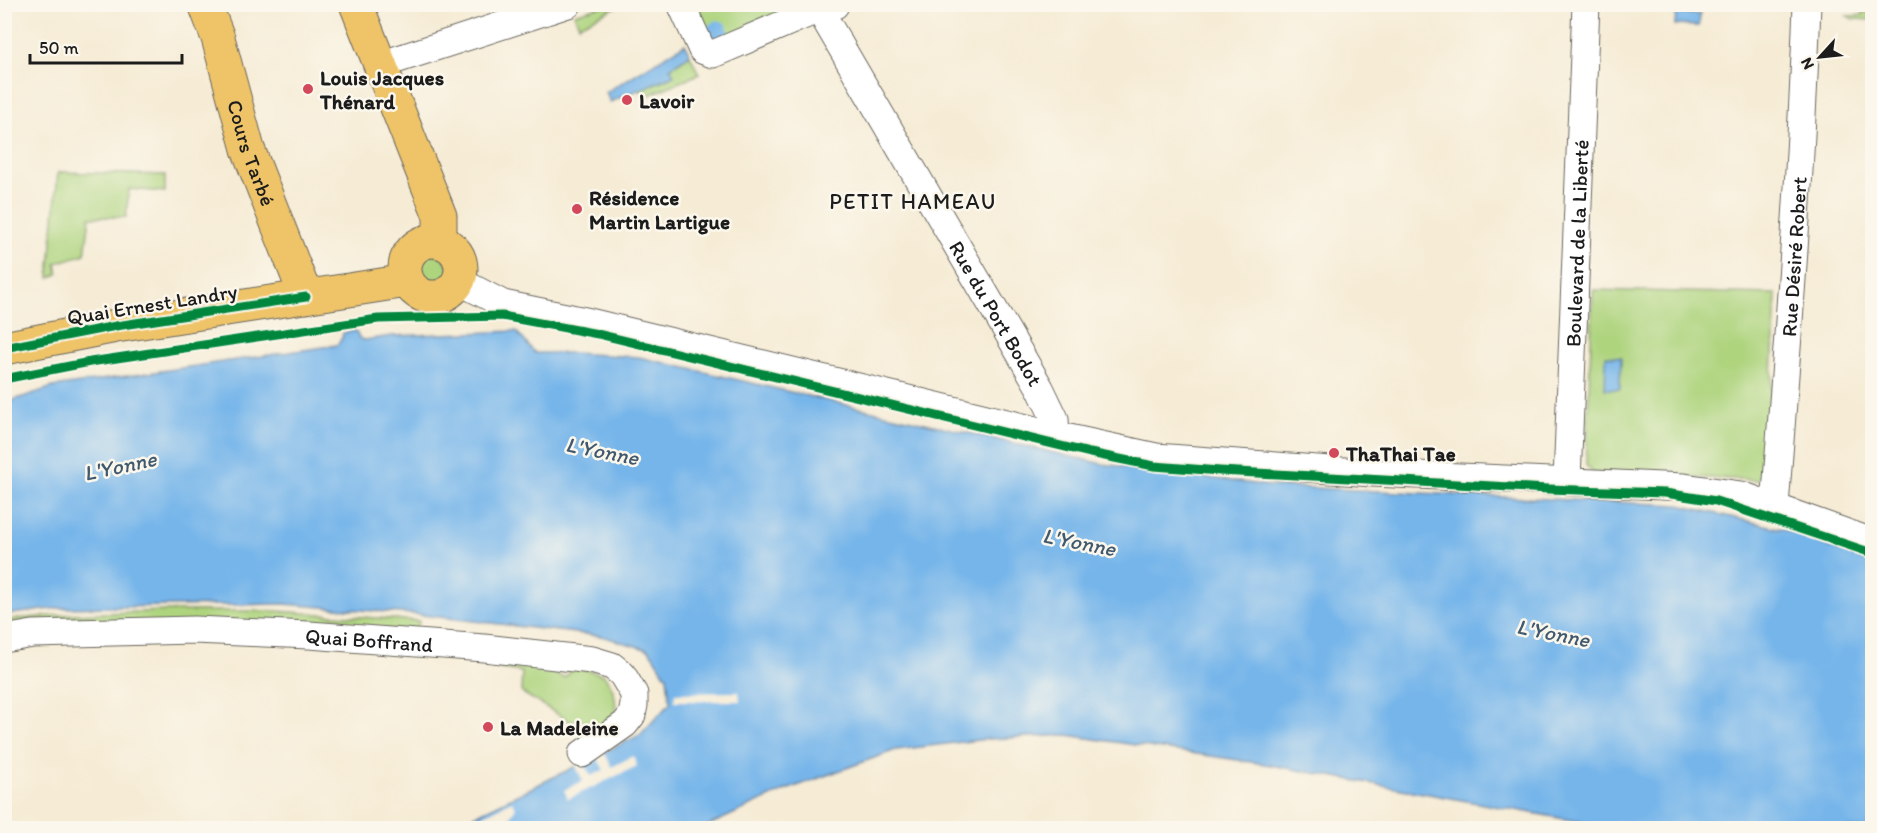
<svg xmlns="http://www.w3.org/2000/svg" width="1877" height="833" viewBox="0 0 1877 833" font-family="Itim,sans-serif">
	<rect width="100%" height="100%" fill="#fbf7ec"/>
	<filter id="ink" filterUnits="userSpaceOnUse"><feTurbulence type="fractalNoise" baseFrequency=".0167" numOctaves="2"/><feDisplacementMap in="SourceGraphic" scale="12" xChannelSelector="R" yChannelSelector="G"/><feConvolveMatrix kernelMatrix="1 2 1 2 8 2 1 2 1" color-interpolation-filters="sRGB"/></filter>
	<filter id="wash" filterUnits="userSpaceOnUse"><feTurbulence type="fractalNoise" baseFrequency=".008" numOctaves="4" result="noise"/><feDisplacementMap in="SourceGraphic" scale="24" xChannelSelector="R" yChannelSelector="G"/><feGaussianBlur stdDeviation="1.35" result="paint"/><feColorMatrix in="noise" values="0 0 0 0 0 0 0 0 0 0 0 0 0 0 0 0 0 1.4 0 .05"/><feComposite in="paint" operator="in"/></filter>
	<g filter="url(#wash)">
		<rect width="100%" height="100%" fill="#f6ecd6"/>
		<g fill="#aed47e" stroke="#65784d" stroke-width="1.5">
			<polygon points="698,4 802,5 718,43 707,37 692,8"/>
			<polygon points="606,5 620,5 579,25 574,14"/>
			<polygon points="1863,5 1868,5 1868,15 1872,15 1872,20 1852,19 1847,16 1863,15"/>
			<polygon points="690,55 699,74 644,97 640,89 674,76 670,68"/>
			<polygon points="58,172 165,175 165,192 129,189 126,217 90,217 85,254 56,263 58,274 49,278"/>
			<circle cx="433" cy="269" r="15"/>
			<polygon points="1593,290 1776,294 1767,474 1759,480 1593,473 1586,465"/>
			<polygon points="171,611 276,611 419,621 417,630 5,631 4,620 73,614"/>
			<path d="M492,660L557,665L556,673L559,676L565,677L569,673L570,665L604,675C614,688 618,700 614,716L587,735L572,728L574,724L521,692L522,672L497,668L492,665Z"/>
		</g>
		<g fill="#76b5ea" stroke="#496883" stroke-width="1.5">
			<polygon points="1676,13 1700,14 1699,26 1675,25"/>
			<polygon points="685,44 690,55 670,68 674,75 610,102 606,92"/>
			<polygon points="349,331 356,331 360,339 365,340 392,336 516,331 535,353 572,353 639,357 1103,464 1270,486 1680,505 1786,530 1872,563 1872,828 1614,828 1265,764 1067,735 987,739 896,750 786,790 703,828 449,828 640,735 670,703 667,677 649,650 601,636 413,614 283,604 59,608 5,615 4,403 53,387 337,345 342,338 343,333"/>
			<polygon points="1606,356 1621,357 1620,389 1605,389"/>
		</g>
		<g fill="#f6ecd6">
			<polygon points="739,692 740,701 674,701 675,693"/>
			<polygon points="603,750 612,767 633,756 637,766 568,799 564,790 583,781 575,764 582,760 591,776 604,770 595,754"/>
			<polygon points="512,801 516,807 508,821 499,819 479,828 469,828 466,824"/>
		</g>
		<g fill="none" stroke-linecap="round" stroke-linejoin="round">
			<polyline stroke="#76b5ea" stroke-width="21" points="711,39 718,31"/>
		</g>
	</g>
	<g filter="url(#ink)">
		<g fill="none" stroke-linecap="round" stroke-linejoin="round">
			<g stroke="#68655d" stroke-width="29">
				<g id="minor">
					<polyline points="681,4 702,50 713,54 819,9 835,5"/>
					<path id="s1" d="M819,9L1040,388L1055,419L1056,435"/>
					<polyline points="380,65 568,4"/>
					<polyline points="459,281 503,304 590,322 1056,435 1156,457 1372,473 1684,487 1741,495 1872,542"/>
					<path id="s2" d="M1567,481L1586,4"/>
					<path id="s3" d="M1775,506C1788,339 1801,172 1807,4"/>
					<path id="s4" d="M4,639L33,634L194,630L309,635L484,648L592,660L612,666L622,674L634,694V705L632,715L625,724L582,754"/>
				</g>
			</g>
			<g stroke="#68655d" stroke-width="35">
				<g id="major">
					<path id="s5" d="M205,4L218,38L248,149L306,297"/>
					<polyline points="356,4 440,216 440,242"/>
					<circle cx="433" cy="269" r="28"/>
					<polyline points="4,348 116,326 407,281"/>
				</g>
			</g>
			<use href="#minor" stroke="#fff" stroke-width="27"/>
			<use href="#major" stroke="#efc469" stroke-width="33"/>
			<g stroke="#fbf7ec" stroke-width="13">
				<g id="cycleway">
					<polyline points="4,348 116,326 306,297"/>
					<polyline points="4,379 90,362 378,319 502,316 598,334 1090,453 1154,466 1220,471 1548,489 1665,493 1716,501 1872,553"/>
				</g>
			</g>
			<use href="#cycleway" stroke="#00873e" stroke-width="9"/>
		</g>
	</g>
	<g fill="#d1495b" stroke="#fbf7ec" stroke-width="2">
		<circle cx="308" cy="89" r="6"/>
		<circle cx="627" cy="100" r="6"/>
		<circle cx="577" cy="209" r="6"/>
		<circle cx="1334" cy="453" r="6"/>
		<circle cx="488" cy="727" r="6"/>
	</g>
	<g text-anchor="middle" dominant-baseline="central" stroke-width="5" stroke-linejoin="round" paint-order="stroke">
		<g font-size="21" font-weight="bold" fill="#1c1c1c" stroke="#fbf7ec" text-anchor="start">
			<text x="320" y="77">Louis Jacques<tspan x="320" dy="24">Thénard</tspan></text>
			<text x="639" y="100">Lavoir</text>
			<text x="589" y="197">Résidence<tspan x="589" dy="24">Martin Lartigue</tspan></text>
			<text x="1346" y="453">ThaThai Tae</text>
			<text x="500" y="727">La Madeleine</text>
		</g>
		<g font-size="21" fill="#1c1c1c" stroke="#fbf7ec">
			<text stroke="none"><textPath href="#s5" startOffset="156">Cours Tarbé</textPath></text>
			<text stroke="none"><textPath href="#s2" startOffset="238">Boulevard de la Liberté</textPath></text>
			<text stroke="none"><textPath href="#s3" startOffset="250">Rue Désiré Robert</textPath></text>
			<text transform="translate(152 304) rotate(-9)">Quai Ernest Landry</text>
			<text stroke="none"><textPath href="#s1" startOffset="352">Rue du Port Bodot</textPath></text>
			<text stroke="none"><textPath href="#s4" startOffset="366">Quai Boffrand</textPath></text>
		</g>
		<g font-size="22" letter-spacing="1.5" fill="#1c1c1c" stroke="#fbf7ec">
			<text x="913" y="201">PETIT HAMEAU</text>
		</g>
		<g font-size="22" font-style="italic" fill="#40596e" stroke="#fbf7ec">
			<text transform="translate(602 451) rotate(11)">L'Yonne</text>
			<text transform="translate(120 466) rotate(-12)">L'Yonne</text>
			<text transform="translate(1079 542) rotate(11)">L'Yonne</text>
			<text transform="translate(1553 633) rotate(11)">L'Yonne</text>
		</g>
	</g>
	<rect width="1877" height="833" fill="none" stroke="#fbf7ec" stroke-width="24"/>
	<g transform="translate(1820 57) rotate(243)" stroke="#fbf7ec" stroke-width="4.5" paint-order="stroke">
	<path d="M0-4.5L10 22L0 15L-10 22Z" fill="#1c1c1c"/>
	<text y="-9" font-size="16" font-weight="bold" text-anchor="middle" fill="#1c1c1c">N</text>
	</g>
	<path d="M30 54v9h152v-9" fill="none" stroke="#1c1c1c" stroke-width="3"/>
	<text x="39" y="54" font-size="18" fill="#1c1c1c" stroke="#fbf7ec" stroke-width="4.5" paint-order="stroke">50 m</text>
</svg>
